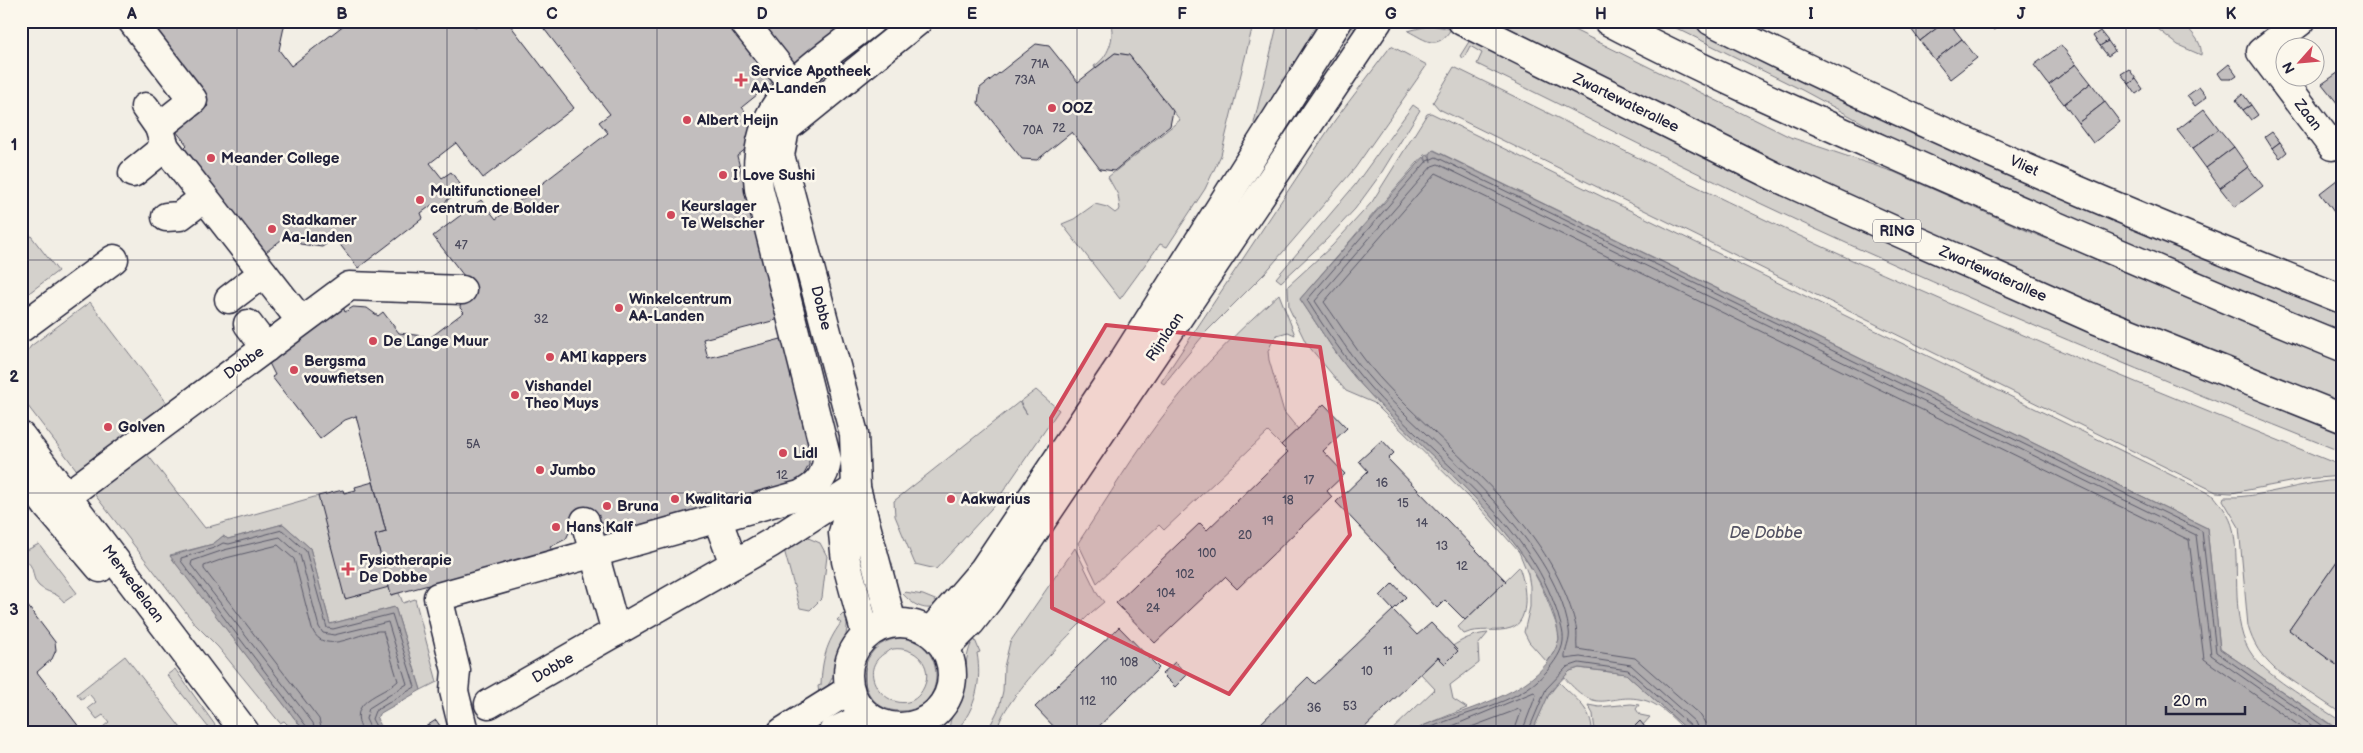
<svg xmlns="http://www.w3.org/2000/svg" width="2363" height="753" viewBox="0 0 2363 753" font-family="'Balsamiq Sans',sans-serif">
	<rect width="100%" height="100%" fill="#f2eee5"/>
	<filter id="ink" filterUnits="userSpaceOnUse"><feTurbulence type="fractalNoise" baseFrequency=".02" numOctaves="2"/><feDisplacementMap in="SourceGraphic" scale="10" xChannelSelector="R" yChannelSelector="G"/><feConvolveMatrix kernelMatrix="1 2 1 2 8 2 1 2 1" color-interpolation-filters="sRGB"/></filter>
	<g filter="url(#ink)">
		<g fill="#d4d1cc" stroke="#7b7a84" fill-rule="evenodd">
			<path d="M1110,21H1254L1221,155L1205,189L1167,247L1160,244L1120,299L1062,224L1074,219L1095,204L1107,207L1115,213L1120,209L1118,195L1108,177L1180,120L1129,55L1115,53L1095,68L1094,66C1108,58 1116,37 1110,21Z"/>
			<polygon points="1278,21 1319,21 1257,127 1255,127 1254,123"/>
			<path d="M1496,21H1556L1790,137L1894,172L2030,232L2342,360V403C2252,367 2162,332 2074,294C1878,211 1685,120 1496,21Z"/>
			<polygon points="1662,21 1684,21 1718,38 2342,311 2342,331 2113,237 1911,149 1802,90"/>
			<path d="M2148,21H2182C2190,32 2203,41 2201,55L2178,45Z"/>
			<polygon points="1347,25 1358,30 1321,79 1319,74"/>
			<path d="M1431,25L1451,29C1437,51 1427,41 1408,31Z"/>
			<path d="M1470,40C1607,110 1745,179 1885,242C2035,310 2189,371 2342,433V452C2159,379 1977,304 1798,221C1690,171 1584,116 1477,64L1482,53L1470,46L1464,58L1460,56Z"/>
			<polygon points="1391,46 1427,65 1355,168 1265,273 1206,332 1164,384 1161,382 1335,120"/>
			<path d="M1454,67C1576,126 1696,188 1819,245C1991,324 2166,395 2342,466V476L2305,479L2232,493L2216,492L1439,109L1433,102Z"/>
			<polygon points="1413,105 1420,110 1380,175 1355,209 1327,239 1281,282 1276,278 1355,185"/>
			<path d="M1431,113L2214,496C2222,506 2230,516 2233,529C2241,567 2229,625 2253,656C2271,680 2316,704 2342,722V732L2220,649L2207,528L1434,150L1430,154L1424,155L1300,299C1321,330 1341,364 1367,391C1426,455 1526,529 1552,613C1555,621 1559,630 1559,638C1558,647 1552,655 1547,662L1529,642L1524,632L1530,607V586L1528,574L1519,552L1481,509L1374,403L1346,391L1306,343L1289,308L1288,286L1332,246L1372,202L1427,114Z"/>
			<polygon points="21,223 58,271 21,299"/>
			<path d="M1279,294L1295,335L1288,332L1277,335L1273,340L1268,351L1269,360L1284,412L1298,429L1281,445L1268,432L1164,530L1159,525L1097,583L1078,543C1108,498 1136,450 1170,407C1203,366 1240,329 1279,294Z"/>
			<polygon points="90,302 167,403 79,473 21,397 21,360 31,346"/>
			<polygon points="1036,390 1059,410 991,509 936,569 915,564 895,516 894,501 1019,402 1027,414 1020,402"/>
			<polygon points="143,449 205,528 318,496 389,587 391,595 399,593 403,603 415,599 437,682 421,690 395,607 330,624 310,548 283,524 228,539 223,536 213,544 170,555 305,732 287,732 284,729 288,725 284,721 280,723 218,647 195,624 95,495 98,484"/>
			<path d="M2342,480V554L2289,630L2342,669V714L2275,669C2261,656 2253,644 2248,626L2239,527L2223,500L2224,497C2259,499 2304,481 2342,480Z"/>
			<polygon points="806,537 820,543 827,556 822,598 810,610 800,608 783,546"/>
			<path d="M39,544L77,593L64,602C56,591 48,594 39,586C29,575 38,566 21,558V553Z"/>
			<path d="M1075,548L1098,595L1104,602L1092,612C1073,631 994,708 998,732H987L999,708L1003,691L1004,667L1010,642Z"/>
			<path d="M1519,567C1525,582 1532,621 1511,628C1497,633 1479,627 1464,634L1458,627Z"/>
			<path d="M905,592L923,595L940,602L936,607C923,611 912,604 903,594Z"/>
			<path d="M843,614L847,615C849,638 837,676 822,694H819L818,686L821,685C822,661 826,643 841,623L837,620Z"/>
			<path d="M1488,633L1478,645L1479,663L1450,685L1453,699L1467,708L1425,725L1413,732H1390L1435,689L1421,674C1440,655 1460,635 1488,633Z"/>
			<path d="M901,638C948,642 947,710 902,711C854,713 850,642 901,638ZM893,649C915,646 934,665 924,687C904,731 840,670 893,649Z"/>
			<path d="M975,640L980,652L977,653C982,681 976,708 957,730L958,732H949C949,716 958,705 962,691C967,674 964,658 972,642Z"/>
			<polygon points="125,656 184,732 150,732 144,730 140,732 107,732 103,727 109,722 103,715 97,719 88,708 96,702 89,694 81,699 77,694"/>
			<path d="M1579,668L1626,674L1690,732H1687C1675,721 1663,706 1647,701C1608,689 1601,721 1564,677L1570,671Z"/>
			<polygon points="175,669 220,732 212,732 167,675"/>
			<path d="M1559,682C1573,697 1593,709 1592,732H1532L1546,699Z"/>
			<polygon points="1631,704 1639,705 1636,709 1640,715 1650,717 1643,725 1639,722 1629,732 1595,732 1593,714 1588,705 1599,707"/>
		</g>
		<g fill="#aeabad" stroke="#76747f">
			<path d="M1433,150L2207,528L2220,649L2341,732H1690L1626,674L1579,668L1570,671L1550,692L1532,732H1413L1425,725C1469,708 1546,691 1559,639C1549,547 1427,457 1367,391C1341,364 1321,330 1300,299L1424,157L1427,163L1425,156L1429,155L1431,162L1430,154Z"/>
			<polygon points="283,524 310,548 330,624 395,607 421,690 379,714 377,719 385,732 305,732 170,556 213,544 223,536 228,539"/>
		</g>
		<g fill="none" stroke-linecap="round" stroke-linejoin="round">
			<g stroke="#5a5969" stroke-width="1">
				<polyline points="308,732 307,727 181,561 181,558 214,548 223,543 229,544 282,530 306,551 327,628 333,629 392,614 415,687 375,711 372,719 379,732"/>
				<polyline points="315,732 313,723 191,565 192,561 224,550 280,537 300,555 319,627 323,633 334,635 388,622 407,684 369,708 366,719 372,732"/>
				<path d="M322,732L319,719L204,569V566L226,558L278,545L294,559L312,629C325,659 361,629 383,631L398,681C382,696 345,700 363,732"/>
				<path d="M1422,732C1462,710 1517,707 1547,671C1554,662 1562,652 1563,641C1564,632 1560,623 1558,615C1529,520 1432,458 1369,386C1346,360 1325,329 1307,300L1427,161L1436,157L2202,531L2216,652L2332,732"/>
				<polyline points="1438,732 1534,692 1536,695 1522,732"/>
				<polyline points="1458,732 1519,709 1521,712 1514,732"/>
				<polyline points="1528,732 1546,689 1567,667 1579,663 1628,670 1691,726 1693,732"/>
				<path d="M1699,732L1695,722L1631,665L1580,657L1565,659C1564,650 1571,641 1569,630C1554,536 1438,451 1375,384C1352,359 1334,329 1315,301L1432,166L1438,164L2196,535L2211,655L2321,732"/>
				<path d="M1706,732L1705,723L1701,716L1635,658L1577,649C1576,641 1578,634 1576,626C1550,520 1450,455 1380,378C1359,355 1342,327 1324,302L1436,173L2189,540L2204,659L2308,732"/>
			</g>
		</g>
		<g fill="#c2bebe" stroke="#22223b">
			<polygon points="153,21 282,21 284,27 279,50 291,66 349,21 470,21 475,28 484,21 507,21 574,108 483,178 456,143 452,146 430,163 442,178 451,172 463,188 436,209 432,205 421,213 423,218 358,268 335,238 322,247 300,244 291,232 261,256 182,150 187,145 176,131 208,106 146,27"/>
			<polygon points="538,21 726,21 773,82 742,107 750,118 750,123 754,124 747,148 737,156 780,319 703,339 708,358 785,338 812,450 809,451 809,465 803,476 796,482 797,486 629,531 628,527 611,528 597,518 573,524 566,539 550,547 553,552 391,595 375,535 386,532 356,416 345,420 320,439 272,377 275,375 268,361 293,340 298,342 343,307 345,312 353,307 367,308 378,316 383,312 399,333 431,337 464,312 460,308 464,276 433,236 481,200 496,219 608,133 599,122 610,114"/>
			<polygon points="757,21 850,21 792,66"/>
			<polygon points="1905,21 1946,21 1920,41"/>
			<polygon points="1946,21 1948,21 1962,39 1935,60 1920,41"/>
			<polygon points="1987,21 1998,21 2001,25 1994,30"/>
			<polygon points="2100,31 2108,41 2100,46 2093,36"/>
			<polygon points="1962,39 1977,58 1950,79 1935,60"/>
			<polygon points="2108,41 2115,51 2108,56 2100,46"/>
			<polygon points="1036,44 1049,46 1078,82 1115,53 1129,55 1173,111 1170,126 1114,171 1100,169 1072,132 1037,160 1022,159 978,103 980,88"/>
			<polygon points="2061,45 2076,64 2049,85 2034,65"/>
			<polygon points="2076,64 2091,83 2064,104 2049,85"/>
			<polygon points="2229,64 2237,75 2231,79 2222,79 2218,73"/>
			<polygon points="2129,69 2136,79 2129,84 2121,74"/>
			<polygon points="2342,70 2342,109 2322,84"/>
			<polygon points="2136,79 2143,89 2136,94 2129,84"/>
			<polygon points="2091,83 2105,102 2078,123 2064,104"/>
			<polygon points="2199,87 2207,97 2195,106 2187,96"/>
			<polygon points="2243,94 2251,105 2243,110 2236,100"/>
			<polygon points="2105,102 2120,122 2093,143 2078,123"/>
			<polygon points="2251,105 2258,115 2251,120 2243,110"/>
			<polygon points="2204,109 2219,129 2192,149 2177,130"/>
			<polygon points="2219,129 2234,147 2206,168 2192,149"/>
			<polygon points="2272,132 2280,142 2272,148 2265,137"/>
			<polygon points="2280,142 2287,152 2280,158 2272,148"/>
			<polygon points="2234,147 2248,167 2220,188 2206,168"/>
			<polygon points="2248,167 2263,186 2235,207 2220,188"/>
			<polygon points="2342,176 2342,206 2334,212 2320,193"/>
			<polygon points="1324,404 1347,428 1323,451 1345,474 1327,491 1332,497 1237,589 1225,577 1155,643 1116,603 1200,523 1207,530 1288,452 1281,445"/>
			<polygon points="1382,440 1394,453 1388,459 1506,581 1465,620 1445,600 1437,608 1336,502 1368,471 1359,461"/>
			<polygon points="373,482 386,532 375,535 389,587 345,599 318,496 343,490 344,493 356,490 355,487"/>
			<polygon points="2342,554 2342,669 2289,630"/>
			<polygon points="1393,583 1406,597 1393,610 1380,596"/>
			<polygon points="21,597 55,642 56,650 52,659 37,672 83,732 21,732"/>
			<polygon points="1393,610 1417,635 1431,623 1458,651 1445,664 1438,657 1360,732 1351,732 1349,729 1346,732 1252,732 1308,677 1315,684"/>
			<polygon points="1119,627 1159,668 1093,732 1059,732 1035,707"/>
			<polygon points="1175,662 1187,675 1175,687 1162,674"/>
			<polygon points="436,720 444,732 419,732 425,727"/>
			<polygon points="1640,721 1649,732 1629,732"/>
		</g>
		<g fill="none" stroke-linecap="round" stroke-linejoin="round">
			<g stroke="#22223b" stroke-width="31">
				<g id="minor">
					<polyline points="132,21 193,100 159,127 165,147 301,321"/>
					<polyline points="743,21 803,97"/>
					<path d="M1711,21C1916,124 2129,214 2342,299"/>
					<polyline points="2301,21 2261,52 2332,146"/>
					<polyline points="145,107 159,127"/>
					<polyline points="133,173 165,147"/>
					<polyline points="166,217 180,216 204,198"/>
					<polyline points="229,299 263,273"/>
					<polyline points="248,324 266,348"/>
					<polyline points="21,328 114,259"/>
					<polyline points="21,436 245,732"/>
					<polyline points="21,472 48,507 100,568"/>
					<polyline points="855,489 843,533 846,561 866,635"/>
					<polyline points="48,507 80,486 349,286 462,290"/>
					<polyline points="717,518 734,564"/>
					<polyline points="585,521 616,632"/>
					<circle cx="900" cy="675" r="52"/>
					<polyline points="892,623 856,488 854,434 780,155 785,129 918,21"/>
					<polyline points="930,632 984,569 1118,369 1338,21"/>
					<polyline points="945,648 971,622 989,599 1378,21"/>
					<polyline points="489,704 771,543 856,488"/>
					<path d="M464,732L454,691L456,671L438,597L800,495C815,487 825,479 827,460L759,189C749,99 809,70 871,21"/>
					<polyline points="782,732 849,690"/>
					<polyline points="833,732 867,716"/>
				</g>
			</g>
			<g stroke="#22223b" stroke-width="31">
				<g id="major">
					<polyline points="1462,21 1774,176 1900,233 2092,318 2342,418"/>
					<path d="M1608,21C1715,77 1827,125 1937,174C2072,233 2206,292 2342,347"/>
				</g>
			</g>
			<use href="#minor" stroke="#fbf7ec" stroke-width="28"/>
			<use href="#major" stroke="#fbf7ec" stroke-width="28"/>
		</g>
	</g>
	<path fill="#d1495b" fill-opacity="0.2" stroke="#d1495b" stroke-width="4" stroke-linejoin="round" d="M1106,325L1320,347L1350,535L1229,694L1052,608L1051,418Z"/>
	<path fill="none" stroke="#22223b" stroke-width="1" stroke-opacity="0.55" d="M237,21V732M447,21V732M657,21V732M867,21V732M1077,21V732M1286,21V732M1496,21V732M1706,21V732M1916,21V732M2126,21V732M21,260H2342M21,493H2342"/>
	<g fill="#d1495b" stroke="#fbf7ec" stroke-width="2">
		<path d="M738.5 72.5h5v5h5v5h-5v5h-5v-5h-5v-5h5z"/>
		<circle cx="1052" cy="108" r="5"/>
		<circle cx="687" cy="120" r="5"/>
		<circle cx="211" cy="158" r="5"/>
		<circle cx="723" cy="175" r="5"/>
		<circle cx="420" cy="200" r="5"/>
		<circle cx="671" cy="215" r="5"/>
		<circle cx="272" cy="229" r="5"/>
		<circle cx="619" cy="308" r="5"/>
		<circle cx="373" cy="341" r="5"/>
		<circle cx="550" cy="357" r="5"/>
		<circle cx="294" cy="370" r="5"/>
		<circle cx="515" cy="395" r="5"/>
		<circle cx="108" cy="427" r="5"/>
		<circle cx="783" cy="453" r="5"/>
		<circle cx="540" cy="470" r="5"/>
		<circle cx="675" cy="499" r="5"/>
		<circle cx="951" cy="499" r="5"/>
		<circle cx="607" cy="506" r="5"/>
		<circle cx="556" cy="527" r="5"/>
		<path d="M345.5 561.5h5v5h5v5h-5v5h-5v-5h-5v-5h5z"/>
	</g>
	<g text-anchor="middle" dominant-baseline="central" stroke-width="5" stroke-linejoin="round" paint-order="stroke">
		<g font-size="12" fill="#4a495c">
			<text x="1040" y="64">71A</text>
			<text x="1025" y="80">73A</text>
			<text x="1059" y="128">72</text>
			<text x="1033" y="130">70A</text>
			<text x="461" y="245">47</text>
			<text x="541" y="319">32</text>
			<text x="473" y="444">5A</text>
			<text x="782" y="475">12</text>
			<text x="1309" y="480">17</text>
			<text x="1382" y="483">16</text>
			<text x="1288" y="500">18</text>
			<text x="1403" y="503">15</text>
			<text x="1268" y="521">19</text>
			<text x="1422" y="523">14</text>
			<text x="1245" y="535">20</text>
			<text x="1442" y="546">13</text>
			<text x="1207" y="553">100</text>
			<text x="1462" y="566">12</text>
			<text x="1185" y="574">102</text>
			<text x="1166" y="593">104</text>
			<text x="1153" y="608">24</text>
			<text x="1388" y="651">11</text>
			<text x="1129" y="662">108</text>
			<text x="1367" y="671">10</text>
			<text x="1109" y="681">110</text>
			<text x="1088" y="701">112</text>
			<text x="1350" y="706">53</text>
			<text x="1314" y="708">36</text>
		</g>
		<rect fill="#fbf7ec" stroke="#636270" stroke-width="1" x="1873" y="219.5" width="48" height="23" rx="4"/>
		<g font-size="14" font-weight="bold" fill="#22223b">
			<text x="1897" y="231">RING</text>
		</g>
		<g font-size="15" font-weight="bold" fill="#22223b" stroke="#fbf7ec" text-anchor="start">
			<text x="751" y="71">Service Apotheek<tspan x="751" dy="17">AA-Landen</tspan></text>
			<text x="1062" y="108">OOZ</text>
			<text x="697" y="120">Albert Heijn</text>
			<text x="221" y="158">Meander College</text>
			<text x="733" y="175">I Love Sushi</text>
			<text x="430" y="191">Multifunctioneel<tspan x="430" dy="17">centrum de Bolder</tspan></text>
			<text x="681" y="206">Keurslager<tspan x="681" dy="17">Te Welscher</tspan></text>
			<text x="282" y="220">Stadkamer<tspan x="282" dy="17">Aa-landen</tspan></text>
			<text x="629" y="299">Winkelcentrum<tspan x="629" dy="17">AA-Landen</tspan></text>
			<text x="383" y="341">De Lange Muur</text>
			<text x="560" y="357">AMI kappers</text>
			<text x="304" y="361">Bergsma<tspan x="304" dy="17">vouwfietsen</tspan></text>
			<text x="525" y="386">Vishandel<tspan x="525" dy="17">Theo Muys</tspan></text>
			<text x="118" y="427">Golven</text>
			<text x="793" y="453">Lidl</text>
			<text x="550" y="470">Jumbo</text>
			<text x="685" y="499">Kwalitaria</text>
			<text x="961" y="499">Aakwarius</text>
			<text x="617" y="506">Bruna</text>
			<text x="566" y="527">Hans Kalf</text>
			<text x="359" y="560">Fysiotherapie<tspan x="359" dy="17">De Dobbe</tspan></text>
		</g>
		<g font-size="15" fill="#22223b" stroke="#fbf7ec">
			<text transform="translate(1626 103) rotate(26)">Zwartewaterallee</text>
			<text transform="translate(2308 115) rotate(53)">Zaan</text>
			<text transform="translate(2024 166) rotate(24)">Vliet</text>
			<text transform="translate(1993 274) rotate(24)">Zwartewaterallee</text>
			<text transform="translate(821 308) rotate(76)">Dobbe</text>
			<text transform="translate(1165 337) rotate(-56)">Rijnlaan</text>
			<text transform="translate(244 363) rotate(-36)">Dobbe</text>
			<text transform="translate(133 584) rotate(53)">Merwedelaan</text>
			<text transform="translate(553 668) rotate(-30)">Dobbe</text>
		</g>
		<g font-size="16" font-style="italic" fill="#535263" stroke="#fbf7ec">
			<text x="1766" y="533">De Dobbe</text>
		</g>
	</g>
	<rect width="2363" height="753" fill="none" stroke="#fbf7ec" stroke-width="55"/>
	<g transform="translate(2300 62) rotate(243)"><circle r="24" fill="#fbf7ec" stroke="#a4a2a5"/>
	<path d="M0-4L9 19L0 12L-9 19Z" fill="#d1495b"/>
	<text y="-8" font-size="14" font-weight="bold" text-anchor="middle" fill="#22223b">N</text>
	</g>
	<path d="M2166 706v8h79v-8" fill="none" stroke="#22223b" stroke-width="2.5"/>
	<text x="2173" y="706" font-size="15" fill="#22223b" stroke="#fbf7ec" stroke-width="4" paint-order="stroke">20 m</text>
	<rect x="28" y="28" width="2308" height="698" fill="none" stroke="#22223b" stroke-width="2"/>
	<g font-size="16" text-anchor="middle" font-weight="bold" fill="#22223b">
		<text x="132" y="19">A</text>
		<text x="342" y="19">B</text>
		<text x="552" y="19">C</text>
		<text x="762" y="19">D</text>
		<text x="972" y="19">E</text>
		<text x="1182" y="19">F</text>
		<text x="1391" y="19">G</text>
		<text x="1601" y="19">H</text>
		<text x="1811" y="19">I</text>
		<text x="2021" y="19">J</text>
		<text x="2231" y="19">K</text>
		<text x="14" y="150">1</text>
		<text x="14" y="382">2</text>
		<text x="14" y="615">3</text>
	</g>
</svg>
